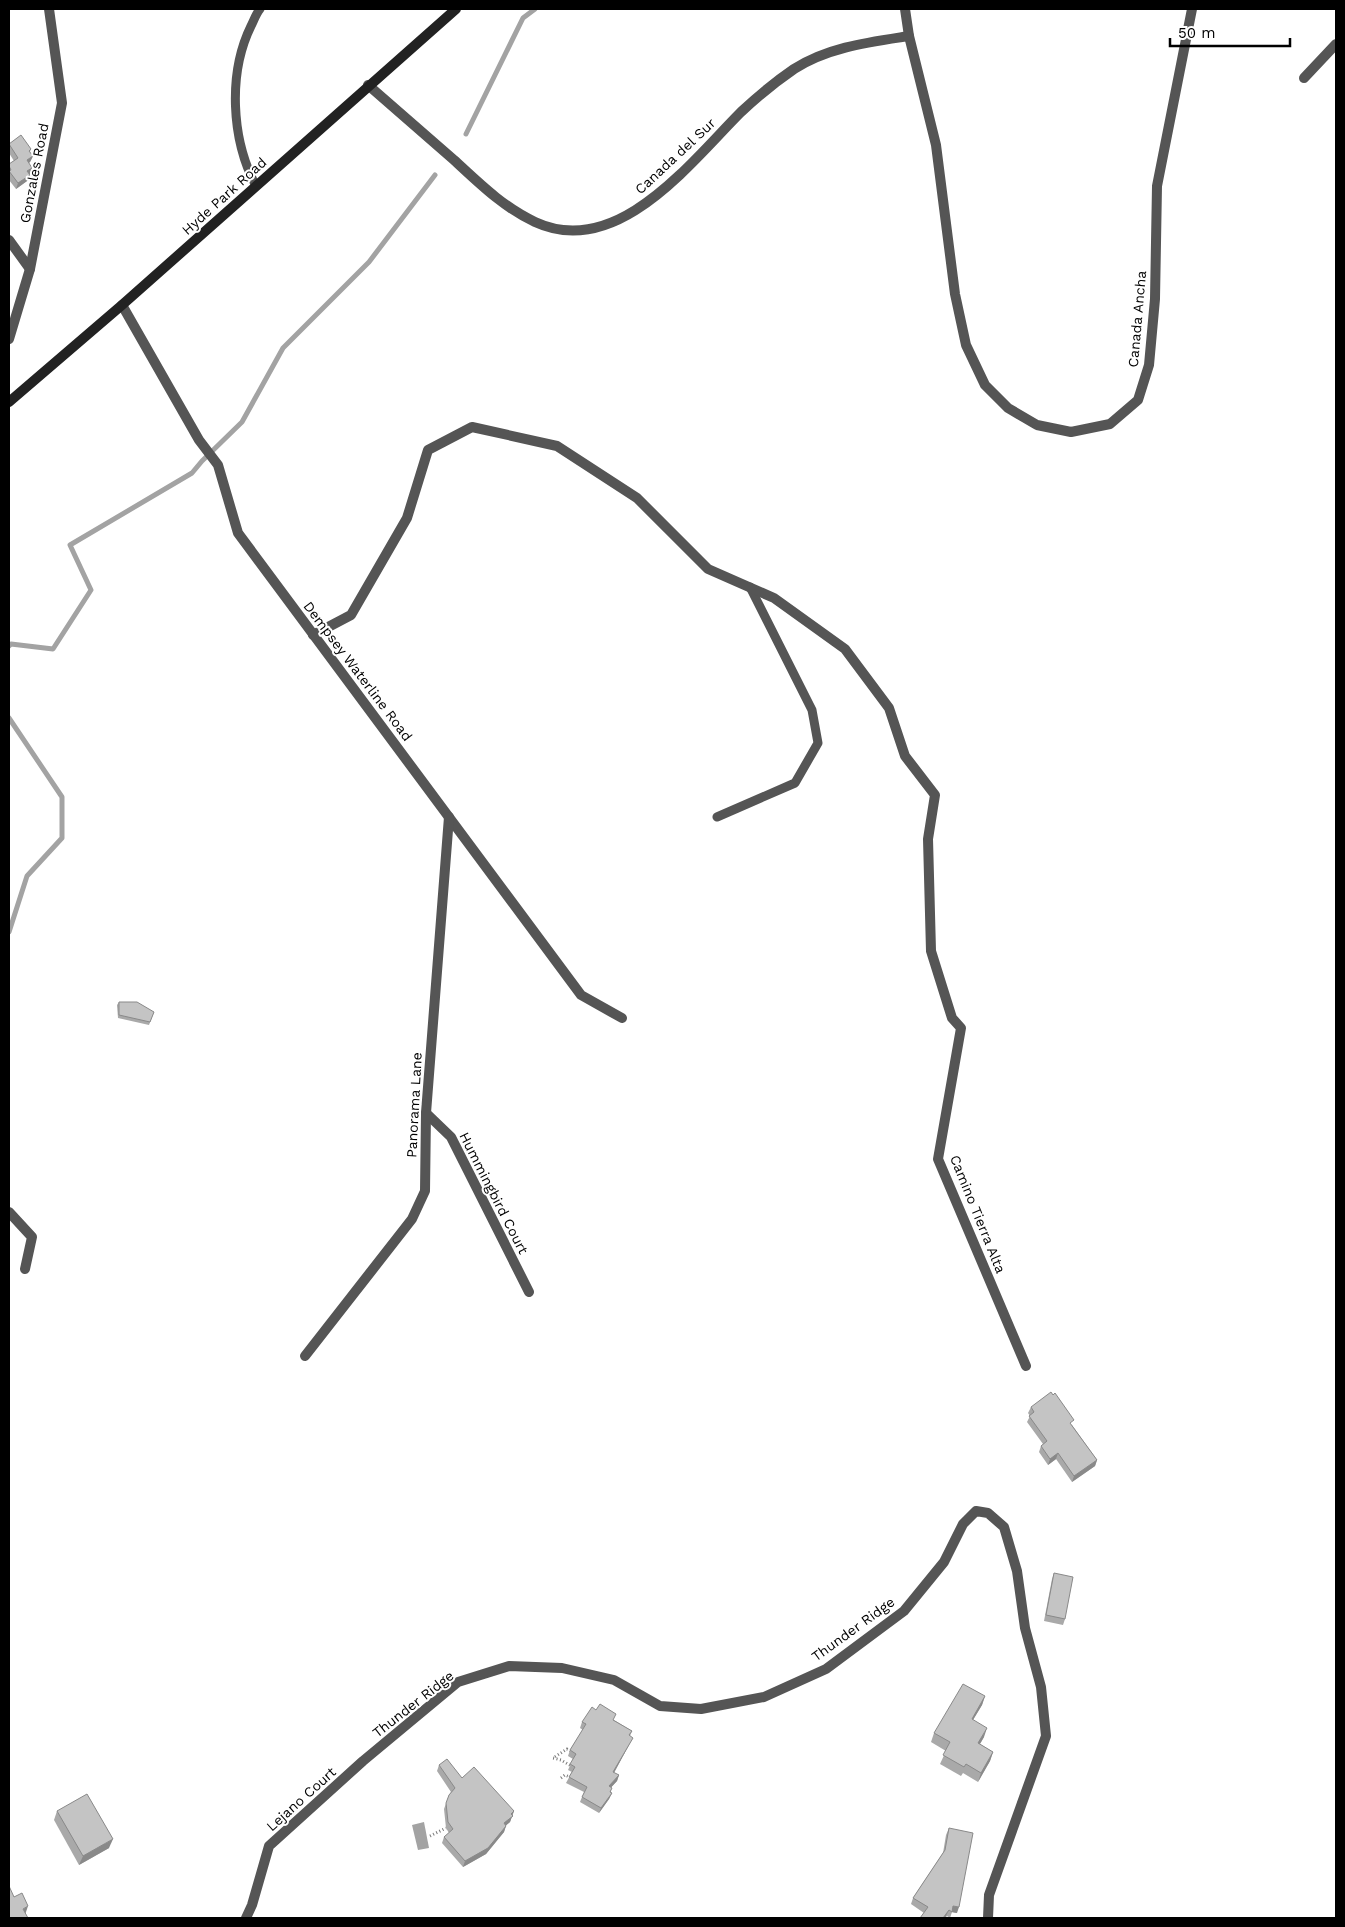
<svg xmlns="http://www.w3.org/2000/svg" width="1345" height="1927" viewBox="0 0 1345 1927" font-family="'Work Sans',sans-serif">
	<rect width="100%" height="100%" fill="#fff"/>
	<polygon fill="#a3a3a3" points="424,1822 429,1848 418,1850 412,1825"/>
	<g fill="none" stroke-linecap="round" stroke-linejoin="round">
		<g stroke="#a3a3a3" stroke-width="5">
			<polyline points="466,134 523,18 535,9"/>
			<polyline points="9,646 11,644 53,649 91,590 70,545 192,473 202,461 242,422 283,348 369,262 435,175"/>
			<polyline points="9,718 62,797 62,838 27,876 9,932"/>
		</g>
		<g stroke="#777" stroke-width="3" stroke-dasharray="1 2.5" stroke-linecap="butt">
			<polyline points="573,1767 561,1760 553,1758 567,1749 573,1752"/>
			<polyline points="561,1778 565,1775 572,1778"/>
			<polyline points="430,1836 446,1828"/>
		</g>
		<g stroke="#555" stroke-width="9">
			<path d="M256,186C231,139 228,73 251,26C254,20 256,14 260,9"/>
			<polyline points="717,817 795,783 818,743 812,710 750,587"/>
		</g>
		<g stroke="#555" stroke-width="10">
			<polyline points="905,9 909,36 936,145 955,294 966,345 985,385 1008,408 1037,425 1071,432 1110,424 1138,400 1149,365 1155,299 1157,186 1192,9"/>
			<polyline points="1304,78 1336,44"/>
			<path d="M368,85C397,110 425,135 454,160C479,183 503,207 535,222C617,260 690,163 741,112C757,97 775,82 794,69C828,47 870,42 909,36"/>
			<polyline points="9,240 30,269"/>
			<polyline points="122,305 199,440 218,465 238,533 581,995 622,1018"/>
			<polyline points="9,339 30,269 62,103 49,9"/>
			<polyline points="313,635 351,615 407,518 428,450 472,427 557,446 637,498 708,569 774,598 845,649 889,708 905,756 935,795 928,839 931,951 952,1018 961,1028 938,1159 1026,1366"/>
			<polyline points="426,1113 451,1137 529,1292"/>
			<polyline points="9,1212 32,1237 25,1269"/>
			<polyline points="305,1356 412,1219 425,1191 426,1113 449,817"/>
			<polyline points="246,1918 252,1905 269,1846 363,1761 458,1682 509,1666 562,1668 614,1680 660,1706 701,1709 764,1697 826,1669 904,1611 944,1562 963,1524 976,1511 988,1513 1004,1527 1017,1571 1025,1628 1041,1687 1046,1736 989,1895 988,1918"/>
		</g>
		<polyline stroke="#222" stroke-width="10" points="9,402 122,305 456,9"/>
	</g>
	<g fill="#a9a9a9">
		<polygon points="9,144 31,149 30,152 33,156 30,162 29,163 30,174 27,181 16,189 9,180 9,164 14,161 9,153"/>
		<polygon points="119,1002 154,1012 149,1025 118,1018 117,1005"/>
		<polygon points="1031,1407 1072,1425 1097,1460 1095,1466 1072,1482 1056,1459 1048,1465 1039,1452 1041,1446 1043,1444 1027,1422 1030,1416 1028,1413"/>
		<polygon points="1054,1573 1065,1619 1063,1625 1044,1621 1052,1579"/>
		<polygon points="985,1696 982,1705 973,1720 984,1737 980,1744 993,1752 990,1761 978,1782 963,1773 961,1776 940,1764 946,1751 931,1742 934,1733"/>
		<polygon points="614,1720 632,1731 630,1736 630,1743 614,1773 619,1775 617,1781 611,1787 611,1793 612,1793 609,1799 599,1813 580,1802 584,1792 566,1783 572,1772 568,1770 573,1759 568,1756 570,1750 583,1730 580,1728 582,1722"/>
		<polygon points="439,1765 462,1778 514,1811 510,1822 506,1825 504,1832 486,1854 463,1867 442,1843 444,1837 449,1833 446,1828 444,1809 449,1795 451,1792 437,1771"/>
		<polygon points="57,1811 109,1848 79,1865 54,1820"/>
		<polygon points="949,1828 957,1913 952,1912 950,1918 947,1916 945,1918 920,1918 924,1913 911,1904 913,1898 943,1853 946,1835"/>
	</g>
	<g fill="#898989">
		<polygon points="33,156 30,162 24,166 27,160"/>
		<polygon points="32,168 30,174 25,177 27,171"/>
		<polygon points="30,175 27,181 16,189 18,183"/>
		<polygon points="1058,1453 1056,1459 1048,1465 1050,1459"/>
		<polygon points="1097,1460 1095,1466 1072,1482 1074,1476"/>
		<polygon points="985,1696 982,1705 968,1728 972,1719"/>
		<polygon points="987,1728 984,1737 975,1752 978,1743"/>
		<polygon points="633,1738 630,1743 611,1778 613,1772"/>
		<polygon points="993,1752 990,1761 978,1782 981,1773"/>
		<polygon points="619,1775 617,1781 607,1792 609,1786"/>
		<polygon points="612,1793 609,1799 599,1813 601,1808"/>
		<polygon points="514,1811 510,1822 502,1829 504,1823"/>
		<polygon points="506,1826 504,1832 486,1854 463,1867 465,1861"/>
		<polygon points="113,1839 109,1848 79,1865 83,1856"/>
		<polygon points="28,1906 25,1915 23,1909"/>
		<polygon points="953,1906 959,1907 957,1913 951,1912"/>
		<polygon points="949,1910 945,1918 943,1918"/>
	</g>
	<g fill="#c4c4c4" stroke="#898989">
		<polygon points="21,135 31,149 29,151 33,156 27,160 32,168 27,171 30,175 18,183 9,171 11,170 9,166 9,164 18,158 9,144"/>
		<polygon points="119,1002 137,1002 154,1012 150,1022 119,1015"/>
		<polygon points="1051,1392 1053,1395 1055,1393 1074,1420 1070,1423 1097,1460 1074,1476 1058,1453 1050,1459 1041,1446 1047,1441 1029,1416 1034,1412 1031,1407"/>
		<polygon points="1054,1573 1073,1577 1065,1619 1046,1615"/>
		<polygon points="963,1684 985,1696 972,1719 987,1728 978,1743 993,1752 981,1773 966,1764 964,1767 943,1755 950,1742 934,1733"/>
		<polygon points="600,1704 616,1714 613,1720 632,1731 629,1735 633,1738 613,1772 619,1775 609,1786 612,1788 610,1792 612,1793 601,1808 582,1797 587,1787 569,1777 575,1767 570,1764 576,1754 570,1750 586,1724 582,1722 592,1707 596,1710"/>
		<polygon points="447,1759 462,1778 474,1767 514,1811 511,1814 513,1816 504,1823 506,1826 488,1848 465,1861 444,1837 453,1829 448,1822 446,1803 449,1795 455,1788 439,1765"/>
		<polygon points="87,1794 113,1839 83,1856 57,1811"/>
		<polygon points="949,1828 973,1833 959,1907 953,1906 952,1912 949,1910 943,1918 920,1918 928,1907 913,1898 945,1850"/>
		<polygon points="9,1886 14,1897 22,1893 28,1906 23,1909 28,1918 9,1918"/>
	</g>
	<g text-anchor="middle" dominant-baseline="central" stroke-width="4" stroke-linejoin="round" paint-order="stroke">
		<g font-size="14" fill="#000" stroke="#fff">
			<text transform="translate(675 156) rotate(-43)">Canada del Sur</text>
			<text transform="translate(34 173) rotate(-79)">Gonzales Road</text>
			<text transform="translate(224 196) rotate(-42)">Hyde Park Road</text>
			<text transform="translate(1137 319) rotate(-85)">Canada Ancha</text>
			<text transform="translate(358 671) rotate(53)">Dempsey Waterline Road</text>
			<text transform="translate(414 1105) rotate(-87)">Panorama Lane</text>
			<text transform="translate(494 1193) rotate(63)">Hummingbird Court</text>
			<text transform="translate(978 1214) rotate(68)">Camino Tierra Alta</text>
			<text transform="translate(853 1629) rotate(-36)">Thunder Ridge</text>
			<text transform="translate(413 1704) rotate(-38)">Thunder Ridge</text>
			<text transform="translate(301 1799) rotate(-42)">Lejano Court</text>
		</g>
	</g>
	<rect width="1345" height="1927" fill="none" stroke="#000000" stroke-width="20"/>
	<path d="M1170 38v8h120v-8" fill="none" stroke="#000000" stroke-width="2.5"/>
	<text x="1178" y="38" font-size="15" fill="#000000" stroke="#ffffff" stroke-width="4" paint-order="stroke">50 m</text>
</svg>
